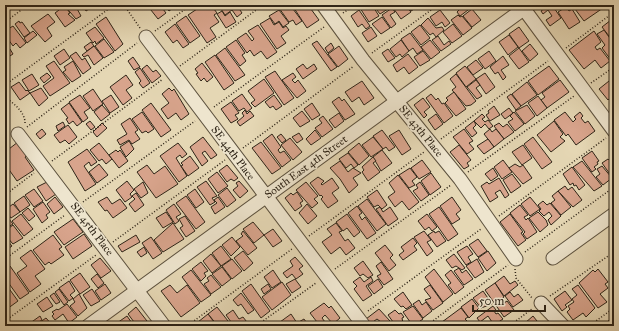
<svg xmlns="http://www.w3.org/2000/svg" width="619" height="331" viewBox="0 0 619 331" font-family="'IM FELL Great Primer',serif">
	<rect width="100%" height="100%" fill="#e5d7b4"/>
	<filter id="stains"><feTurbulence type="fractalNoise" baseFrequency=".005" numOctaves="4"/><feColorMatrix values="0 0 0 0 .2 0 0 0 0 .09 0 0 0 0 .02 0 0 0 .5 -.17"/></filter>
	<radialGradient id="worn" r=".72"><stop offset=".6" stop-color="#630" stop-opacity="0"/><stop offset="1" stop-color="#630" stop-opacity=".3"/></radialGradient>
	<g fill="#d8a48c" stroke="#2e2417">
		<polygon points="60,5 64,5 70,13 68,14 75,20 65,27 55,13 59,10 57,7"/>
		<polygon points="64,5 75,5 81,16 76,19"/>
		<polygon points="82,5 95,5 86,11"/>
		<polygon points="147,5 160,5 166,13 158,19"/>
		<polygon points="164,5 177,5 169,11"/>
		<polygon points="203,5 211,5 217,13 214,15 219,22 210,28 216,37 207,43 188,15"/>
		<polygon points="213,5 241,5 238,7 242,13 237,17 232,10 225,15 219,6 215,9"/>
		<polygon points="284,5 290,5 302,21 296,25 293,20 289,22 279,8"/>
		<polygon points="292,5 308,5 319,20 307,28"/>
		<polygon points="364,5 372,5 379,16 369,22 360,8"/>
		<polygon points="373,5 390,5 391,7 380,14"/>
		<polygon points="391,5 405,5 411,12 401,19"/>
		<polygon points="407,5 421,5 411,11"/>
		<polygon points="460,5 470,5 472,7 460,16 457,12 459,10 457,7"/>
		<polygon points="549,5 552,5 561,18 550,26 546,20 552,16 548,10 543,14 541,11"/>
		<polygon points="572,5 601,5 603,8 584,21"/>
		<polygon points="566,7 569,11 572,9 580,22 569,29 558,12"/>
		<polygon points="392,8 395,12 390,15 396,24 391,28 382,15"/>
		<polygon points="472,9 481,20 472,27 463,16"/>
		<polygon points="279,10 289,23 283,27 279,21 275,24 269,16"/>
		<polygon points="359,10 370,26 366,29 362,24 358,27 351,16"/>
		<polygon points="440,10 450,23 445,27 442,22 436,26 430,17"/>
		<polygon points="222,11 225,16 230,12 236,22 226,28 217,14"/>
		<polygon points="48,14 55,22 47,28 52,36 45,42 31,26"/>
		<polygon points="458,15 460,17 462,16 472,28 463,35 451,20"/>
		<polygon points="186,16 200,36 190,43 176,23"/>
		<polygon points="106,17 123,44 115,51 96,24"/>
		<polygon points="382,17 390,28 381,34 372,24"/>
		<polygon points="270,18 274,25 279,22 283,28 286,26 289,30 281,36 286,43 277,49 260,24"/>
		<polygon points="428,18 436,28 442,27 444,30 436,37 433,33 430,35 421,25"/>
		<polygon points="611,20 614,24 614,38 612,40 602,27"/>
		<polygon points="19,21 20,23 22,22 30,33 24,37 15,24"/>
		<polygon points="175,24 189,44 183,48 177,40 173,43 165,32"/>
		<polygon points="453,24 462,36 452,43 443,32"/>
		<polygon points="258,25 277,52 267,59 261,51 254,56 250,50 247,53 237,39 246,33 252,41 254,39 248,31"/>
		<polygon points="420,25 430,38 421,45 411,32"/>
		<polygon points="13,26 26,43 20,48 16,43 13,46 5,35 5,31"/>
		<polygon points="95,27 104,38 96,44 95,41 93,43 86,33"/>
		<polygon points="371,27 377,36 368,42 362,33"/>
		<polygon points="519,27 529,41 519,48 509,34"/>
		<polygon points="604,30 614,44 611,48 614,52 614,58 611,60 602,48 605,45 597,34"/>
		<polygon points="33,31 37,35 27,43 24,38"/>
		<polygon points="594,31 601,42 595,47 597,50 600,48 610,61 601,68 595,60 584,69 569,50"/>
		<polygon points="410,33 423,50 417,54 413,48 409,51 401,39"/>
		<polygon points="509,35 518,47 508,55 499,42"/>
		<polygon points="438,36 444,45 449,41 451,44 441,51 432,40"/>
		<polygon points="104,39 114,52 104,58 95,46"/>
		<polygon points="236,40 245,53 242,55 246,61 240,66 226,47"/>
		<polygon points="401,40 409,51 402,57 400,54 396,57 390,49"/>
		<polygon points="430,40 440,52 431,59 421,47"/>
		<polygon points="317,41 337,67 331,71 312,44"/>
		<polygon points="91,42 94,46 87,51 84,47"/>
		<polygon points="331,43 334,48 328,53 325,48"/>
		<polygon points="530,44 538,54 530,61 522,51"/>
		<polygon points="94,46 103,58 94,65 88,55 84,57 82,55"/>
		<polygon points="339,46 348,59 338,67 328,54"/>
		<polygon points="225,48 245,75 235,81 216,55"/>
		<polygon points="519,48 529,62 519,69 509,56"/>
		<polygon points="10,49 13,54 5,59 5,52"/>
		<polygon points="64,49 70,58 60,65 54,56"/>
		<polygon points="388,49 395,58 388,62 382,53"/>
		<polygon points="423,51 430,60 420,66 414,57"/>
		<polygon points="489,51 496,61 485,69 478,59"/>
		<polygon points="76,52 82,60 85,58 91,68 83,74 70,56"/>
		<polygon points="408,54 418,67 409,74 404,67 397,72 393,65"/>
		<polygon points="215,55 234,83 224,90 205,62"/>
		<polygon points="503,56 509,65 501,70 506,77 503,80 498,72 495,74 490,67"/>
		<polygon points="133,57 140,67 134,70 128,61"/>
		<polygon points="476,60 483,68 473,75 467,67"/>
		<polygon points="54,61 70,83 50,96 43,86 54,78 46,66"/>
		<polygon points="73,61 81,76 72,82 63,72 66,70 64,67"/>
		<polygon points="202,63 213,77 207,82 204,78 201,81 196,74 198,73 195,69"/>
		<polygon points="303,64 307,69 314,64 317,69 303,79 296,69"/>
		<polygon points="147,65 153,72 156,70 161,76 152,83 142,69"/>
		<polygon points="465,66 476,79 466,87 456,73"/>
		<polygon points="549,66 559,79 538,95 528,81"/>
		<polygon points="140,68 150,83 143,88 139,83 141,81 135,72"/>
		<polygon points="275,71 294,98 284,105 265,77"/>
		<polygon points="47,73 51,77 44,83 40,78"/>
		<polygon points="293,73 296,77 292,80 295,83 298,80 306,91 297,98 282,80"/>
		<polygon points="485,73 495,87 486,94 476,79"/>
		<polygon points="32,74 39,85 29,91 22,80"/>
		<polygon points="456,74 476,101 471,105 466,106 452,90 456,87 450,79"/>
		<polygon points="126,75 133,85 126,90 132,98 123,105 110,87"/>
		<polygon points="264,79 274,93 255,107 251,103 255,100 248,91"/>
		<polygon points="476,80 480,85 476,88 482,96 477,99 467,87"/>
		<polygon points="560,80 569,92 547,108 541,100 545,97 542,93"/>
		<polygon points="362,81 374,98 364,105 359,97 352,102 345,92"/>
		<polygon points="609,81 614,88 614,103 610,98 608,100 599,89"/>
		<polygon points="19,82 26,91 27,90 30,93 20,100 11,87"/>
		<polygon points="527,82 537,95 521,106 512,94"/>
		<polygon points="41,88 48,98 39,106 30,93"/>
		<polygon points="169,88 172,91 174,89 189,114 181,120 176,113 168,119 161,109 169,103 162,94"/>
		<polygon points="93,89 103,104 93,111 83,96"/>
		<polygon points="454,92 466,109 456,116 445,103 448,100 446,98"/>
		<polygon points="242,94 252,108 247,112 244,108 239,111 232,101"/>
		<polygon points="431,94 436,100 438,98 442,104 444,103 453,116 444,123 426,98"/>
		<polygon points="511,94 521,106 516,110 507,97"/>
		<polygon points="80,95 90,108 84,112 88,118 83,122 69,102"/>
		<polygon points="111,95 119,107 110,113 102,101"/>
		<polygon points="274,95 282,106 276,110 273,106 270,108 265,102"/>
		<polygon points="538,96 547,108 537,116 528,103"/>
		<polygon points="339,97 342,101 344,99 355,114 345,120 332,102"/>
		<polygon points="423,98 430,107 424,112 427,115 424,118 414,105"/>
		<polygon points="231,102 239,113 235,115 238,119 231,123 221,109"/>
		<polygon points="69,103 82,122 77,126 73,121 69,124 66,119 68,118 61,109"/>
		<polygon points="151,103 171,130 161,137 142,110"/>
		<polygon points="312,103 320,115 312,120 304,109"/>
		<polygon points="102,105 110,114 101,121 94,112"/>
		<polygon points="527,105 535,116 525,124 515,111"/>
		<polygon points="494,106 500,115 490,121 486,115 489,113 488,111"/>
		<polygon points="509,108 513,113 505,119 501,114"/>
		<polygon points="245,110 247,114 250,111 254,116 240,126 237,122 244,116 242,113"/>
		<polygon points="302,111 310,121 300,127 293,118"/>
		<polygon points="142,112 154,129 148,133 146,131 142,133 132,119"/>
		<polygon points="514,112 524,124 515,131 508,122 513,119 510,116"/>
		<polygon points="565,112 573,122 576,119 574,117 580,112 583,116 581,118 585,123 588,121 595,131 576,145 568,134 566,136 554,120"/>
		<polygon points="339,113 344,121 335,128 329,120"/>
		<polygon points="436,114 443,124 435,130 428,120"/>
		<polygon points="482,114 485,117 482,119 485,122 488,120 493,126 489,129 485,124 481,128 474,121"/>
		<polygon points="323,116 333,129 322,137 315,128 322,123 319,119"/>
		<polygon points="130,118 138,130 135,132 140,139 132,144 129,140 120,145 117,140 127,134 121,124"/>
		<polygon points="90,121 95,127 91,130 86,124"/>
		<polygon points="474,121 476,125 473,128 477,133 472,137 465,128"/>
		<polygon points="554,121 563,134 560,137 565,141 551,152 537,135"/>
		<polygon points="63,122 65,126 58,131 56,126"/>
		<polygon points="102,123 107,128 97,137 93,132"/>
		<polygon points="499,123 503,127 507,124 514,132 504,139 494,126"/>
		<polygon points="68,125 77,137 69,144 65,140 60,143 54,135"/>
		<polygon points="42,129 46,134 40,139 36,134"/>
		<polygon points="464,129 473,141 469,143 474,149 467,154 453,137"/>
		<polygon points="490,129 492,132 496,129 504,139 494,147 484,134"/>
		<polygon points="315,130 321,138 311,145 306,139"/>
		<polygon points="382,130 395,147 389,151 386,147 383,149 373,136"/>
		<polygon points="399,130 411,149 402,155 389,136"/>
		<polygon points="299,133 303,139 297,143 292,137"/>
		<polygon points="272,134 281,147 278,150 280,153 284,151 291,160 282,167 263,141"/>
		<polygon points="281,134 286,140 282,143 277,137"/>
		<polygon points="203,137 217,155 211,159 205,151 202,153 208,161 202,166 190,147"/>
		<polygon points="373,137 383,149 371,157 362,145"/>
		<polygon points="533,137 552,162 542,169 524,144"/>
		<polygon points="290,138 302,152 293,160 281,145"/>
		<polygon points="488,139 494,147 484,154 477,146"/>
		<polygon points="129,141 134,149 126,157 120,147"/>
		<polygon points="18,142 28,155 25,157 34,170 17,181 5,164 5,152"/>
		<polygon points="261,142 281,168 272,174 252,148"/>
		<polygon points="99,143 112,159 106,164 102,159 99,161 90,150"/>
		<polygon points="178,143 187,154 182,158 180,155 176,158 187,176 179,182 160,156"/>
		<polygon points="359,143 369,156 359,165 348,152"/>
		<polygon points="459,145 471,160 467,163 469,166 464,169 450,152"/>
		<polygon points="523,145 532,158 522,165 512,152"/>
		<polygon points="87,149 97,162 91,166 89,162 84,166 96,184 85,191 68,162"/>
		<polygon points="116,150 118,152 120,150 128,161 119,168 109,155"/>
		<polygon points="382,150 392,163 381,171 373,157"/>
		<polygon points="592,151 599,161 597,162 598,164 594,167 596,169 592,172 582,158"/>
		<polygon points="348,153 358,165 354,168 351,164 346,168 339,159"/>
		<polygon points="190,156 199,168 188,176 181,166 183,165 181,163"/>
		<polygon points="373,157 376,161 373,163 380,172 368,181 362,172 364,170 362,167"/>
		<polygon points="608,159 611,162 614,161 614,176 612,177 602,163"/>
		<polygon points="422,160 431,172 419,179 411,168"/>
		<polygon points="503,160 512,172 502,179 494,167"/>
		<polygon points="340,161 348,172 353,168 361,173 353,178 358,185 349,193 340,179 330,168"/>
		<polygon points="582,161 602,186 594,191 573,167"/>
		<polygon points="99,164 108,175 97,183 89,172"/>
		<polygon points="515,164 520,167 523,165 532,178 523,184 509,168"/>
		<polygon points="147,165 154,174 165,166 178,184 156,198 137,172"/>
		<polygon points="227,165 238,178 234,181 231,179 227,182 219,171"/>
		<polygon points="602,166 612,178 603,185 596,177 600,174 597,169"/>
		<polygon points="572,167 585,185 579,190 576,185 574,186 573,183 570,185 563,174"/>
		<polygon points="410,168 417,177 412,181 415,185 409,188 399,175"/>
		<polygon points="493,168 498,176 491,181 485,174"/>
		<polygon points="217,172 228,186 218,193 208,179"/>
		<polygon points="431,173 441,187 430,195 421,181"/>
		<polygon points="512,174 521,186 511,193 503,180"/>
		<polygon points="398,175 419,202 409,210 402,201 395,207 388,197 395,192 389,183"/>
		<polygon points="318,177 324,181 321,184 322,185 332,178 339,188 332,193 338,201 328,208 321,199 323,197 321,195 320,196 310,183"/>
		<polygon points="499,178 509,195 505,198 500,190 495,193 498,197 490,202 481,186 487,182 489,184"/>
		<polygon points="127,181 134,190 130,194 132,197 125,202 116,190"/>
		<polygon points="206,181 217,196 212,198 215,202 210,205 197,187"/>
		<polygon points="239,181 248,191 240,198 233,190 238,186 236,183"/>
		<polygon points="47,182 56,194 46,201 37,187"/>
		<polygon points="143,182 148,193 141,198 134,189"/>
		<polygon points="306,182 318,196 314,199 318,203 312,208 296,190"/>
		<polygon points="420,182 429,195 421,201 413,191 418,188 416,185"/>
		<polygon points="565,186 568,190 572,187 582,200 573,207 558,191"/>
		<polygon points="227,188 236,200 227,207 218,195"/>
		<polygon points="34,189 43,201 34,207 25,195"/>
		<polygon points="195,189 204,202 196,208 187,195"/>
		<polygon points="377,190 387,205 382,209 378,205 374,207 367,197"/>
		<polygon points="558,191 571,207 561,215 551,203 555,200 552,196"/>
		<polygon points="297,192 303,201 300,203 302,206 295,211 285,198 291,193 293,195"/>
		<polygon points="136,193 144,205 135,212 129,204 135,199 132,196"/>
		<polygon points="24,196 30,205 20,212 14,203"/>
		<polygon points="186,196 205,222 196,229 176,203"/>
		<polygon points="55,197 63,207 54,214 47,204"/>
		<polygon points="107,197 112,204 120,199 127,208 113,218 107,210 105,211 98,202"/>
		<polygon points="218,197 225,207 215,214 211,207 217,203 214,200"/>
		<polygon points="452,197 461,210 456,214 460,219 452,224 440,206"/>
		<polygon points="530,197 540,209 530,216 521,204"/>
		<polygon points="367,199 386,224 377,231 358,206"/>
		<polygon points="543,201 547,205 550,203 561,216 551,225 548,220 552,216 549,212 544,216 539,211 541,209 538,205"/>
		<polygon points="43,202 50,212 46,215 48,218 42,223 33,209"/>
		<polygon points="13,204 20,212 11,218 5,210"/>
		<polygon points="174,204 181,214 176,217 179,221 175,224 166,210"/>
		<polygon points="307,204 317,216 308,224 299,213"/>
		<polygon points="520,205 528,215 524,217 526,220 528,218 537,232 527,239 523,234 525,232 510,213"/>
		<polygon points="357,206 362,213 359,215 362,220 365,217 376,233 367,239 348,213"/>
		<polygon points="380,207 383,212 390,207 398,219 388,226 376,209"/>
		<polygon points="439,207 458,234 448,241 429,214"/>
		<polygon points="28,208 35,216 29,221 22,213"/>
		<polygon points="166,212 173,222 163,228 156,218"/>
		<polygon points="538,212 546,220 548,225 540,232 529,218"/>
		<polygon points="5,214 13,224 5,229"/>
		<polygon points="21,214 33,229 24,236 12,221"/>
		<polygon points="347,214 360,232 354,237 347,228 343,231 336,222"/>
		<polygon points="427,214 437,227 432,231 429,227 425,230 418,221"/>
		<polygon points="510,214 523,232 521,233 526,240 518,246 500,222"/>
		<polygon points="185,216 195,231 186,237 180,228 183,226 179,219"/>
		<polygon points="73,219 83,232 64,245 54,232"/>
		<polygon points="253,222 264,235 254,243 243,229"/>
		<polygon points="173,223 184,239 163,252 154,240"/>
		<polygon points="336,223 342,231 339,232 345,241 348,239 355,248 346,255 340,247 331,254 322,242 332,235 327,229"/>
		<polygon points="13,225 23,238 13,244 5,235 5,231"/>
		<polygon points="273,229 282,241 273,247 264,235"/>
		<polygon points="243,231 257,248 248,255 236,241 243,236 241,234"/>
		<polygon points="424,231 431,240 427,242 433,251 427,256 414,237"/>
		<polygon points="434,231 435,233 439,231 446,241 437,247 428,235"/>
		<polygon points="84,234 92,246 73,259 65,247"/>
		<polygon points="53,235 62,247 59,249 64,255 51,264 49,262 45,265 33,250"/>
		<polygon points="136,235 140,242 122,252 118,246"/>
		<polygon points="151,237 162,253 153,259 142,243"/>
		<polygon points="232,237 240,247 231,256 222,245"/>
		<polygon points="5,238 12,246 5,251"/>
		<polygon points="413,238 417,243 414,246 417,250 403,260 399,255 404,251 401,247"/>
		<polygon points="478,239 487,251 478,257 469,245"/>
		<polygon points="385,245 393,255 390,258 396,265 389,271 375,253"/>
		<polygon points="221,246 231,259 221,266 212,253"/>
		<polygon points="467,246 473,254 468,257 471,262 466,265 457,252"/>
		<polygon points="144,247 147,253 141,257 137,252"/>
		<polygon points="31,250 45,269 35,276 41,284 30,292 17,273 27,266 20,258"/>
		<polygon points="243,251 253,263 244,271 234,258"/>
		<polygon points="488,251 496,263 487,271 478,258"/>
		<polygon points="211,254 221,266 212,273 203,261"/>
		<polygon points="454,254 465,268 462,270 456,266 452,268 446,260"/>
		<polygon points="295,257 303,266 299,269 303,274 296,279 292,274 287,278 283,273 293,266 290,261"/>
		<polygon points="100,258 111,271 101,278 91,265"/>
		<polygon points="232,259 242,271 232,279 222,266"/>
		<polygon points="477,259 484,272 475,278 466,266"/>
		<polygon points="363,261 373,275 368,278 363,274 360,276 354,268"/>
		<polygon points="201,262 208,271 204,273 206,276 201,281 192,269"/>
		<polygon points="381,262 393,279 384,285 377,276 381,274 376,266"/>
		<polygon points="10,266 29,293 20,299 5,278 5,270"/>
		<polygon points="222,267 231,279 222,286 212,274"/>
		<polygon points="459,268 462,273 466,270 473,279 464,285 454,271"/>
		<polygon points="434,269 453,294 443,302 425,277"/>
		<polygon points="598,269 608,282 605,284 608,288 600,294 607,302 598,308 579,283 593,270 595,272"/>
		<polygon points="191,270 211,295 201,302 182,277"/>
		<polygon points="273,270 281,282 272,288 264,277"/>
		<polygon points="451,270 464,287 455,294 448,285 451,283 445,275"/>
		<polygon points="80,273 90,287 80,294 70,280"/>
		<polygon points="97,274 104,283 98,288 91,279"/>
		<polygon points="211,275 221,287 211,294 204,284 209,281 207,278"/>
		<polygon points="504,276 510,284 515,281 518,285 504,296 495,283"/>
		<polygon points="360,277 364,282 371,277 373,281 366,286 372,295 363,301 354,289 357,286 353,282"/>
		<polygon points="295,279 301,287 292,293 286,284"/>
		<polygon points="378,279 383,287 374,294 368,286"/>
		<polygon points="69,281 75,291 70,295 73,298 69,301 59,288"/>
		<polygon points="282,282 291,295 272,310 262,297"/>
		<polygon points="5,283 18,301 7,309 5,305"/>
		<polygon points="495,283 504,297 495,304 485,290"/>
		<polygon points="105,284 111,293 101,300 95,291"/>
		<polygon points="251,284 270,311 261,318 242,291"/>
		<polygon points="268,284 271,289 264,294 261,289"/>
		<polygon points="170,285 177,293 187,285 200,303 181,317 161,291"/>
		<polygon points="430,285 443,303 433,310 425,300 431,298 424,289"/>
		<polygon points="578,285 595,308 586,317 583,313 573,320 567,312 570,309 568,306 574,302 572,299 577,295 572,289"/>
		<polygon points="59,289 68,302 64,305 55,292"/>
		<polygon points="92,289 100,301 91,306 83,295"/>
		<polygon points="483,291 492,304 481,308 473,298"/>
		<polygon points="565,291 572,300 565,305 567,307 562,311 554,299"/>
		<polygon points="403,292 412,305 406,309 403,306 401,307 394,299"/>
		<polygon points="510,292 514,297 518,294 523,300 513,307 505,296"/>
		<polygon points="54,293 60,302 56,304 50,296"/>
		<polygon points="241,293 254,310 248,314 241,304 238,306 233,300"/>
		<polygon points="79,294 87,308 78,316 70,306 75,302 73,299"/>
		<polygon points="47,297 53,306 43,312 37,304"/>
		<polygon points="472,299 479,308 469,318 461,307"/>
		<polygon points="419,300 422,305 426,302 432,311 423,318 413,304"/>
		<polygon points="507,301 514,310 504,317 495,304 499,302 501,305"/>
		<polygon points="324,303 329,308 331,306 340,318 333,324 325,315 322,318 328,326 316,326 314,324 317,322 310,313"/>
		<polygon points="67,304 77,317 69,323 63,314 55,320 52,316 54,314 52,312 57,309 58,310"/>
		<polygon points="413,306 423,319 413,326 403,312"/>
		<polygon points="493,306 496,310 494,311 496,314 498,313 503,319 494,325 488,316 480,322 477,318"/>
		<polygon points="136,307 147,321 140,326 137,326 128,314"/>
		<polygon points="217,307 228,321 222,326 218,326 208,314"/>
		<polygon points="461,308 468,317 465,319 472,326 445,326 442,322"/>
		<polygon points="379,309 390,321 385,325 377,319 370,324 366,319"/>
		<polygon points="233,310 239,319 243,317 250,326 234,326 226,315"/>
		<polygon points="395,310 399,314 401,313 404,317 402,318 403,323 400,326 396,326 388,315"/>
		<polygon points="208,314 217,326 202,326 198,322"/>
		<polygon points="291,314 297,323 304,319 309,326 283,326 280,322"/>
		<polygon points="40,316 42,320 35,324 36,326 26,326"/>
		<polygon points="127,316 134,326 120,326 117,323"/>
		<polygon points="533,316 541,326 528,326 525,323"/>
		<polygon points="614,317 614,326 601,326"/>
		<polygon points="46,318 53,326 37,326 36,325"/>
	</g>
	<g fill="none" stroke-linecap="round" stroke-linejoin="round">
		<g stroke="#5c513e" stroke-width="15">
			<g id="minor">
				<polyline points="323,5 363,60 460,179 516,259"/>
				<polyline points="521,5 614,131"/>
				<polyline points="146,37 364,326"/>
				<polyline points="18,134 164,326"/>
				<polyline points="553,258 614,214"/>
				<polyline points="541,303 563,326"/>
				<polyline points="88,326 529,5"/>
			</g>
		</g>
		<g stroke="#2e2417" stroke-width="1.5" stroke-dasharray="1 2" stroke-linecap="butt">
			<polyline points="124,5 140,28"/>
			<polyline points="343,13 355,5"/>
			<polyline points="5,22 28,5"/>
			<polyline points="155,31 191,5"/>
			<polyline points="566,48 614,12"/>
			<polyline points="372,53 438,5"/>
			<polyline points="180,66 263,5"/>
			<polyline points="591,83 614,67"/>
			<polyline points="5,85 114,5"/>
			<path d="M5,97C14,104 26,112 25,125"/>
			<polyline points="214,107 324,27"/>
			<polyline points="27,127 137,43"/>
			<polyline points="441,139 548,61"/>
			<polyline points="5,143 9,140"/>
			<polyline points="243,148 354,66"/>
			<polyline points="52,161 163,79"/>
			<polyline points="468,172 574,96"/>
			<polyline points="5,195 34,173"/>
			<polyline points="83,202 195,121"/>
			<polyline points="499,216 606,138"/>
			<polyline points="309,236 424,152"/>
			<polyline points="113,242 225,160"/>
			<polyline points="525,252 614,187"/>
			<polyline points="5,259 65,215"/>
			<polyline points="335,269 451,185"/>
			<polyline points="515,269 516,278 532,298"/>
			<polyline points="550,296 614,252"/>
			<polyline points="368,311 481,229"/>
			<polyline points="5,321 96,255"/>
			<polyline points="187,326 292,249"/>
			<polyline points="256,326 316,283"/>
			<polyline points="426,326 508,265"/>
			<polyline points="509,326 532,309"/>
			<polyline points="589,326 614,308"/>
		</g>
		<use href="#minor" stroke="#eee5ce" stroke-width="13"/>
	</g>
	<g text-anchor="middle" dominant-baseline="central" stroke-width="3.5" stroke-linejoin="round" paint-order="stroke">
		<g font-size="11" fill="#2e2417" stroke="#eee5ce">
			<text transform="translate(421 131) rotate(51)">SE 43th Place</text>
			<text transform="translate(233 153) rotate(53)">SE 44th Place</text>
			<text transform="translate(306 167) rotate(-36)">South East 4th Street</text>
			<text transform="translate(92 229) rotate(53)">SE 45th Place</text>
		</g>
	</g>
	<rect width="619" height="331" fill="none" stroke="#e5d7b4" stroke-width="20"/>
	<rect x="6" y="6" width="607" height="319" fill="none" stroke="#2e2417" stroke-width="2"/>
	<rect x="10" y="10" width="599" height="311" fill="none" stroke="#2e2417"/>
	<path d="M473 305v6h72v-6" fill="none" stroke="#2e2417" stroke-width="2"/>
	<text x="479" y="305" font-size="12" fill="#2e2417" stroke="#eee5ce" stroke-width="3" paint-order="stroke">50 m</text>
	<rect width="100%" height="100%" filter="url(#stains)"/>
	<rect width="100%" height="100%" fill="url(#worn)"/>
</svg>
